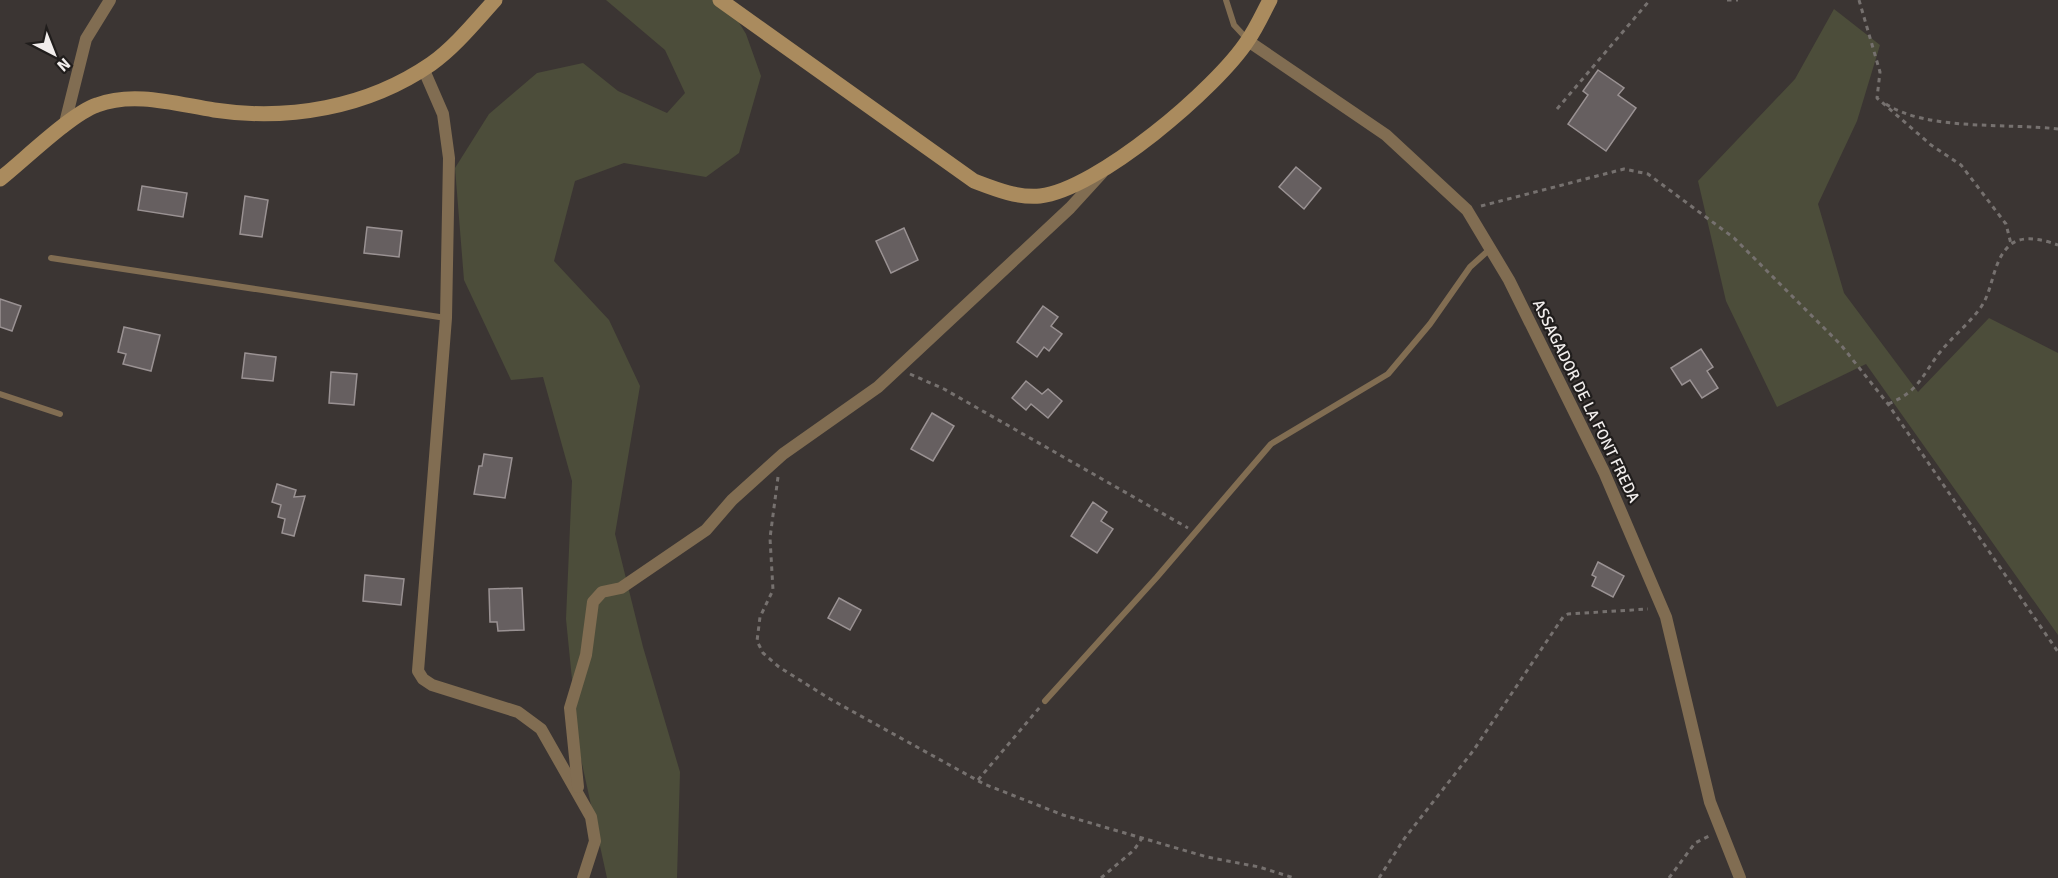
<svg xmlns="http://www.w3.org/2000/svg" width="2058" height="878" viewBox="0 0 2058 878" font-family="Signika,sans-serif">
	<rect width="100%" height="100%" fill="#3b3533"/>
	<g fill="#4c4d3a">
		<polygon points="606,0 725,0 746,34 761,76 739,153 706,177 624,163 575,181 554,261 609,320 640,386 615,534 643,647 680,772 677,878 607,878 579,750 566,619 572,481 543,377 511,380 464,280 455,168 489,114 537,73 583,63 618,91 667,113 685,93 665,50"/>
		<polygon points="1834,9 1880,45 1857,121 1818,204 1844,293 1918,392 1989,318 2058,353 2058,635 1866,364 1777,407 1726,301 1698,181 1795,79"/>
	</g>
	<g fill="#665f60" stroke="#9a9293" stroke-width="1.5">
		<polygon points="1598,70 1624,88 1618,95 1636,108 1606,151 1568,124 1588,95 1583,91"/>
		<polygon points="1296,167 1321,188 1304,209 1279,187"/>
		<polygon points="142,186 187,193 183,217 138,210"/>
		<polygon points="245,196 268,200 262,237 240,234"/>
		<polygon points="367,227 402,231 399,257 364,253"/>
		<polygon points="904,228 918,260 891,273 876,241"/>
		<polygon points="0,299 21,306 12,331 0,327"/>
		<polygon points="1043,306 1058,317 1051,326 1062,334 1049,351 1044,347 1037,357 1017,342"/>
		<polygon points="124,327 160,335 151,371 123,364 126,354 118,352"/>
		<polygon points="1701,349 1713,367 1707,371 1718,388 1702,398 1690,380 1682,385 1671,368"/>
		<polygon points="245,353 276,357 273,381 242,378"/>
		<polygon points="331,372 357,374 354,405 329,403"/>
		<polygon points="1026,381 1042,394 1048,389 1062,401 1048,418 1031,404 1026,410 1012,398"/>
		<polygon points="932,413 954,426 933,461 911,449"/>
		<polygon points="484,454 512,458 505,498 474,494 479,466 482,466"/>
		<polygon points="277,484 296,490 294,497 305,496 294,536 282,533 285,519 278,517 281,505 272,502"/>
		<polygon points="1093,502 1107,512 1101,521 1113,529 1097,553 1071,536"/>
		<polygon points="1598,562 1624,576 1613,597 1592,586 1596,577 1592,575"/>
		<polygon points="365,575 404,579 401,605 363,601"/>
		<polygon points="522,588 524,630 498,631 497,622 490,622 489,589"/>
		<polygon points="839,598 861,610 850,630 828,618"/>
	</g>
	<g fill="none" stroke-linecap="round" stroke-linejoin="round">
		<g stroke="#76716f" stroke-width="3" stroke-dasharray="4.5 4.5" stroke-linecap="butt">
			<polyline points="1727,0 1738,0"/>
			<polyline points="1859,0 1880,72 1877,98 1931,145 1961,165 2006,224 2011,244"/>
			<path d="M1886,104C1927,131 2008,123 2058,129"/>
			<polyline points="1557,109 1650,0"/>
			<polyline points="1481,206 1624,169 1648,174 1734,238 1841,345 1888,404 2058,652"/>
			<polyline points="910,374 944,389 1188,528"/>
			<path d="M1888,404C1920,391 1921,376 1941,351C1953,336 1970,323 1981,307C1994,288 1992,261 2010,245C2023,234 2044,240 2058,245"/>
			<polyline points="778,477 770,538 773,590 760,617 757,641 763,653 779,667 830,699 984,784 1063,815 1207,857 1259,867 1294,878"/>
			<polyline points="978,780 1040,707"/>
			<polyline points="1101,878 1134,850 1142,838"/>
			<polyline points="1379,878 1404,839 1473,751 1563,617 1568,614 1648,609"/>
			<polyline points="1669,878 1695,843 1711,835"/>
		</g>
		<g stroke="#816d52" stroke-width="6">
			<polyline points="1226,0 1234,25 1248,40"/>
			<polyline points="51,258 446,318"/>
			<polyline points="0,394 60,414"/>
			<polyline points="1045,701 1157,577 1271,444 1388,374 1430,324 1470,267 1490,249"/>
		</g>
		<g stroke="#816d52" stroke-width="12">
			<polyline points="1248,41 1386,135 1467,210 1509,280 1604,472 1666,617 1710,802 1740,878"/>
			<polyline points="423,68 443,114 449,158 446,318 418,671 423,679 432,685 518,712 541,729 591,817 595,841 583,878"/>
			<polyline points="64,127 86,39 110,0"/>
			<polyline points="578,787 570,708 586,655 593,602 602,592 621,588 706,530 732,500 783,454 878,387 1070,208 1102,173"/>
		</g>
		<g stroke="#aa8b5e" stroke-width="15">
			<path d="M720,0L974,181C995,189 1017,198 1040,196C1097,190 1217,88 1248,40C1257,27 1263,13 1270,0"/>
			<path d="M0,179C23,161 72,113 97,105C134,91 176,104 214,110C288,121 367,108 431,64C455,47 475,22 495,0"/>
		</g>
	</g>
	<g text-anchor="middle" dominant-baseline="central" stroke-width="4.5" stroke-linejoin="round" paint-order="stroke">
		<g font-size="16" fill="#f1edec" stroke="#201d1c">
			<text transform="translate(1586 401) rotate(64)">ASSAGADOR DE LA FONT FREDA</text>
		</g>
	</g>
	<g transform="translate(54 54) rotate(138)" stroke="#201d1c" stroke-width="4.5" paint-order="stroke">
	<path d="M0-4.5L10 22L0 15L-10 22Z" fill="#f1edec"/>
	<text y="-9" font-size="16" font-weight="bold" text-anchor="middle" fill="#f1edec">N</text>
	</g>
</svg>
